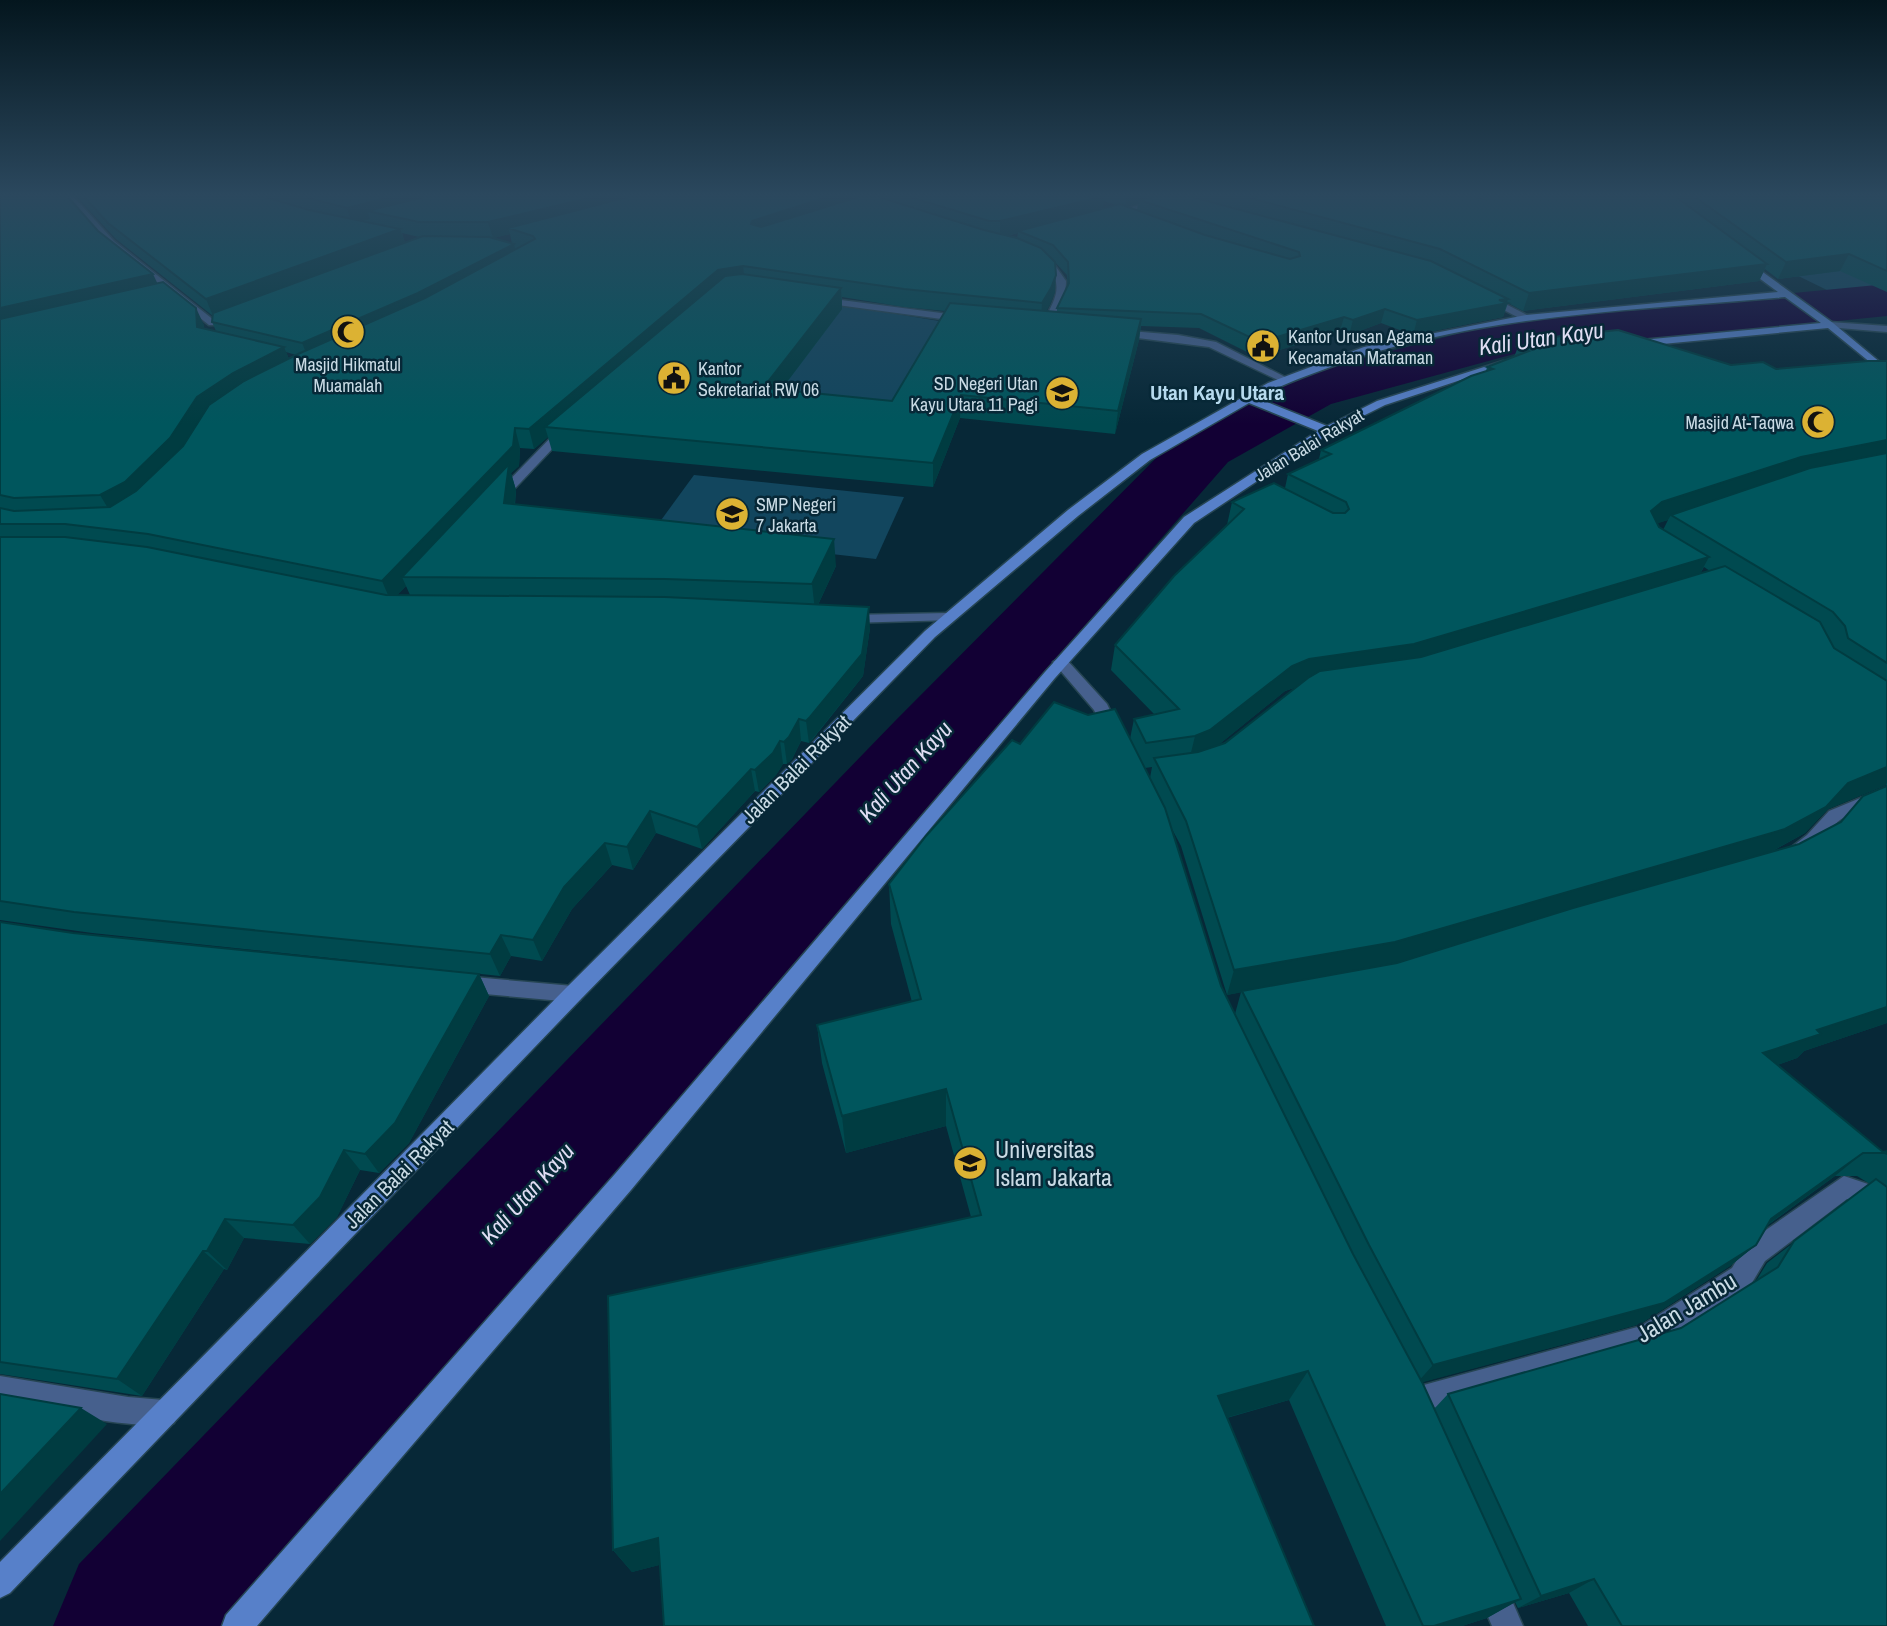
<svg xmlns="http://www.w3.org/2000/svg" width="1887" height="1626" viewBox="0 0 1887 1626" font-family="'Archivo Narrow',sans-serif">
	<rect width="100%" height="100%" fill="#072837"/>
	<g fill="#12465e">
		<polygon points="1887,263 1887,286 1829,291 1786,270"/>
		<polygon points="756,291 945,322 886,420 684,398"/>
		<polygon points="694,475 904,497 876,559 651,534"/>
	</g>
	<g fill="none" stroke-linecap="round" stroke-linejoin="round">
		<polygon fill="#120034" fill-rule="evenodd" points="1887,284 1887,316 1514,354 1331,404 1228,462 963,765 254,1626 53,1626 79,1564 895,721 1180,434 1287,378 1511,320"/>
		<g stroke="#264553" stroke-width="3">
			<g id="street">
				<polygon points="66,197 74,197 114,241 215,321 215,325 209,325 108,245"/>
				<polygon points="1168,197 1180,197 1108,217 1104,215"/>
				<path d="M1036,257L1054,264L1066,281C1066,296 1058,322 1045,330L1040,327C1055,300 1070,280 1036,261Z"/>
				<polygon points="1486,294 1529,316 1531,318 1523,320 1483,299 1483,295"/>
				<polygon points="818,297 964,316 969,319 964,322 815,302 815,298"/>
				<polygon points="1830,322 1887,326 1887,332 1827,327 1825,325"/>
				<polygon points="1118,330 1178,335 1216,342 1289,379 1280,381 1209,347 1114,335 1113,333"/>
				<polygon points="562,426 572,428 502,502 494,502 494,496"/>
				<polygon points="948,613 955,617 953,620 848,623 841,619 848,615"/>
				<polygon points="1061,657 1066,659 1107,704 1120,731 1118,735 1106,735 1094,710 1053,662"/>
				<path d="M1887,787V800C1872,806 1853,811 1840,820C1825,831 1814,861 1792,854L1789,849L1807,835L1829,811Z"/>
				<polygon points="462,976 573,986 580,988 583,994 580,1000 573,1002 462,992 455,990 452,984 455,978"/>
				<path d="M1844,1176L1871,1185L1887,1198V1225C1872,1219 1864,1203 1847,1199L1765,1261L1750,1286L1655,1346L1409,1415L1400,1411L1396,1402L1400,1393L1409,1389L1641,1326L1732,1268L1747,1243Z"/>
				<path d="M0,1376L128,1397L164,1400L174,1403L177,1413L174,1423C147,1433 34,1408 0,1402Z"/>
				<polygon points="1492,1576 1503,1580 1523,1626 1492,1626 1477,1591 1481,1580"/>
			</g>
		</g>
		<g stroke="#264553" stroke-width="3">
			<path id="secondary" d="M1740,260H1746L1833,323L1887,368V376L1828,328L1631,347L1626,344L1631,341L1821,323L1785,297C1632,311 1470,314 1325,369C1301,378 1278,386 1257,398L1327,426L1377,401L1503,361L1512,363L1385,405L1331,432L1194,523L1055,678L631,1190L257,1626H222L226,1615L615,1174L1045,672L1184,517L1318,431L1249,403L1150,460L1078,516L935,637L580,1000L10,1593L0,1598V1562L566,988L925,631L1068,510L1142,454L1268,383L1364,347L1526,315L1778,292L1740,264Z"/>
		</g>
		<use href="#street" fill="#46608d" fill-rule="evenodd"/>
		<use href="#secondary" fill="#5780c9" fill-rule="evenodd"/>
	</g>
	<g fill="#004a50" fill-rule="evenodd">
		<path d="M0,197L98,231L204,325V328L216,331L212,322L213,316L116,239L77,197H853V198L858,197H1887V292L1840,271L1778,279L1765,269L1759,281L1523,311L1508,303L1503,317L1413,335L1381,323L1349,335L1340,331L1257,357L1199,328L1141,326L1139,340L1115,434L960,418L933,487L552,451L548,437L534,449L520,448L519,466L511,473L516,490L515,505L836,566L818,605L870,628L863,676L813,739L809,743L801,741L792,759L787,764H783L776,775L759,792L755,791L702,849L656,833L633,870L612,865L572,909L542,961L511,956L500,976L92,933L0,920ZM1103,201L1118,205L1103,209ZM1135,204H1138L1137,210L1126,206ZM402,233L419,237L405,243ZM1018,233L1017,238L1007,236ZM510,234L512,244L493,238ZM1052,259L1067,275L1068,287L1057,308V312L1046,311L1055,292ZM842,297L904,307L945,311L892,401L781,390L842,309ZM286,352L296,355L289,359ZM406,586L410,595H397Z"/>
		<path d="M1518,347L1776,369L1887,361V785H1886L1828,809L1805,833L1769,853L1799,844L1841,822L1887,786V1023L1804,1051L1797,1058L1777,1065L1883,1152L1887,1151V1626H1588L1569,1593L1518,1608L1515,1602L1487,1618L1462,1626H1386L1289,1400L1227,1418L632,1572L613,1550L971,1217L946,1126L846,1153L822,1063L817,1025L912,1002L891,924L889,884L1020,744L1130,739L1134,719L1154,714L1111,670L1115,645L1227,525L1232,502L1285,488L1288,474L1319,459L1321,450L1486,371L1487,367L1514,357ZM1668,520L1663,530L1659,527L1657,523ZM1704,567L1710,571L1700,574ZM1297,687L1225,743L1217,746L1285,691ZM1152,767L1150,778L1145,768ZM1172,829L1181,846L1227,995L1241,992L1235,1014L1221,986ZM1835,1176H1857L1870,1184L1767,1263L1756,1281L1681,1328L1448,1394L1434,1409L1422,1382L1640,1324L1730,1266L1756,1245L1768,1225Z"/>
		<polygon points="0,922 73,933 479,974 489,996 409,1143 379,1173 360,1170 337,1217 310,1244 244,1238 227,1270 224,1269 142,1396 0,1374"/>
	</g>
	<g fill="#003c41">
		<polygon points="390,197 455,197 367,211 370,219 352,223 347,208"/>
		<polygon points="593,197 657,197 508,228 510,234 493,238 488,222"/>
		<polygon points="827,197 853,197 853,204 753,240 751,224 752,221"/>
		<polygon points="1101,197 1104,197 1103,211 1018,231 1018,233 1000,237 1000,221"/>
		<polygon points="1126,197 1170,197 1139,200 1138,204 1125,206"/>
		<polygon points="400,229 406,245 213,316 206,299"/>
		<polygon points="514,244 517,257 308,357 302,343"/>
		<polygon points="1849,254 1840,271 1778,279 1786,262"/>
		<polygon points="1767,264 1759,281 1523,311 1529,293"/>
		<polygon points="743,266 745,283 545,427 548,437 534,449 529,429 718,270"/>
		<polygon points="153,274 161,291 0,328 0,308"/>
		<polygon points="1056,275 1055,292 1050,305 1041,320 1042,303"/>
		<polygon points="841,288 842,309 765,411 763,388"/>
		<polygon points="1508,299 1503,317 1413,335 1417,320 1499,300"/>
		<polygon points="196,308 204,325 205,345 197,327"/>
		<polygon points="1385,309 1381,323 1349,335 1353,320"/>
		<polygon points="1344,317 1340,331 1257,357 1260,342"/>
		<polygon points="1141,319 1139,340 1115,434 1118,411"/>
		<polygon points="284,347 292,366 180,457 112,515 100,495 197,397 233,373"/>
		<polygon points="961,395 960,418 933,487 933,463"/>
		<polygon points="515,428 520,448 519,466 511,473 516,490 512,529 402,577 406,586 391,602 382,581"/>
		<polygon points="1887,440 1887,459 1671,515 1668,520 1650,526 1651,511 1662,502 1801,457"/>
		<polygon points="834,539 836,566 815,611 812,584"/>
		<polygon points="1709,557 1696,581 1404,669 1302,685 1285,691 1205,756 1189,761 1195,736 1292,666 1309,659"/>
		<polygon points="869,607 870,628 863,676 809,743 806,721"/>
		<polygon points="799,719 801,741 792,759 787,764 784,742"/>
		<polygon points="780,741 783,764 776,775 759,792 755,770"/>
		<polygon points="1887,767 1887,783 1886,785 1828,809 1805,833 1765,855 1383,967 1227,995 1234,970 1848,783"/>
		<polygon points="751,769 755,791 702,849 697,827"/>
		<polygon points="650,811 656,833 633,870 627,847"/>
		<polygon points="605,843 612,865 572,909 542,961 533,940 564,887"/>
		<polygon points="501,935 511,956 500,976 490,954"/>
		<polygon points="479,974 489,996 409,1143 379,1173 365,1154"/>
		<polygon points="1887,1007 1887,1023 1804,1051 1797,1058 1740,1078 1763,1053 1817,1030"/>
		<polygon points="946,1089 946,1126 846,1153 842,1116"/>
		<polygon points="344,1150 360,1170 337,1217 310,1244 293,1225"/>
		<polygon points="1863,1153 1835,1176 1745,1241 1771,1219"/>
		<polygon points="225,1219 244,1238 227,1270 207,1251"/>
		<polygon points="1756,1245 1730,1266 1640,1324 1416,1384 1433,1365"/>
		<polygon points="203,1251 224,1269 142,1396 117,1379"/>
		<polygon points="1308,1371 1289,1400 1204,1424 1218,1396"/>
		<polygon points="81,1408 107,1424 0,1541 0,1494"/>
		<polygon points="658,1538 675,1561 632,1572 613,1550"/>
		<polygon points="1594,1579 1569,1593 1518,1608 1541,1596"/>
		<polygon points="1521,1599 1487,1618 1462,1626 1434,1626"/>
	</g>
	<g fill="#00565d" stroke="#003c41" stroke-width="2">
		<polygon points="0,197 68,197 98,231 153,274 0,308"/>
		<polygon points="84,197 265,197 309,210 400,229 206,299 108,223"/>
		<polygon points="304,197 390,197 347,208"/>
		<polygon points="424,197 593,197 488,222 419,222 367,211"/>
		<polygon points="628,197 827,197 752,221 751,224 761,227 858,197 879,197 984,230 1017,238 1041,248 1055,262 1056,275 1051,288 1042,303 904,289 743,266 718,270 529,429 515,428 513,446 382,581 148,534 65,524 0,524 0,508 14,511 110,507 136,491 183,446 209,405 244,381 298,354 425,298 535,239 533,236 508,228"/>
		<polygon points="910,197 1101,197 1000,221 989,221"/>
		<polygon points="1152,197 1192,197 1431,261 1508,299 1499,300 1508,303 1417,320 1385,309 1353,320 1344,317 1260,342 1201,314 1057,308 1069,283 1068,262 1053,245 1018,231 1120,204 1205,235 1290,259 1300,256 1299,252 1139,200"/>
		<polygon points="1247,197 1475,197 1480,198 1483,197 1676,197 1767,264 1529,293 1440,249"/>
		<polygon points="1695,197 1887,197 1887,271 1849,254 1786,262"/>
		<polygon points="423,236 489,237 514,244 418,293 302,343 212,322 213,313"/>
		<polygon points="742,274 841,288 763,388 892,401 950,303 1141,319 1118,411 961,395 933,463 545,427 725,276"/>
		<polygon points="163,282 196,308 197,327 284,347 233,373 197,397 170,438 125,482 100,495 14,498 0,495 0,319"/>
		<polygon points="1618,330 1731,365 1763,362 1776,369 1868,361 1887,361 1887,440 1801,457 1662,502 1651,511 1659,527 1709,557 1414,644 1309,659 1292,666 1210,730 1195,736 1146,743 1134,719 1179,709 1115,645 1174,576 1244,509 1232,502 1274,483 1333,513 1345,513 1349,509 1346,502 1288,474 1331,454 1321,450 1471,376 1493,369 1487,367 1529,351 1518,347 1560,336"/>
		<polygon points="1887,453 1887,663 1848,638 1845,626 1833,612 1671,515 1810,468"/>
		<polygon points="509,464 504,503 834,539 812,584 665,579 402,577"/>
		<polygon points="0,537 65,537 147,547 386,595 665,597 869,607 862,654 810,717 806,721 799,719 789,737 784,742 780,741 773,753 755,770 751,769 697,827 650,811 627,847 605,843 564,887 533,940 501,935 490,954 74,912 0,901"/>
		<polygon points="1725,566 1820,622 1834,648 1887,681 1887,767 1848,783 1826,807 1785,829 1395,942 1234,970 1186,821 1154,758 1198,752 1225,743 1308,678 1320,671 1421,657"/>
		<polygon points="1054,702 1088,715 1115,709 1165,808 1221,986 1353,1254 1423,1384 1521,1599 1434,1626 1423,1626 1308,1371 1218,1396 1314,1626 664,1626 658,1538 613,1550 608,1296 981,1215 946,1089 842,1116 817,1025 921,999 889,884 926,836 1012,740 1020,744"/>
		<polygon points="1887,786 1887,1007 1817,1030 1821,1034 1763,1053 1883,1152 1887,1151 1887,1154 1885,1153 1863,1153 1771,1219 1756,1245 1664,1303 1433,1365 1369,1245 1242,991 1397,963 1573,908 1799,844 1841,822 1863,796"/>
		<polygon points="0,922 73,933 479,974 395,1123 365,1154 344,1150 320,1197 293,1225 225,1219 207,1251 203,1251 117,1379 0,1362"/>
		<polygon points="1876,1179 1887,1187 1887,1626 1622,1626 1594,1579 1541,1596 1448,1394 1681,1328 1778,1267 1794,1241"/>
		<polygon points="0,1394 81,1408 0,1494"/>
	</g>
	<linearGradient id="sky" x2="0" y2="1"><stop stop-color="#04161e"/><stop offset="0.46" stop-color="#2b485e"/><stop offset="1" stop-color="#2b485e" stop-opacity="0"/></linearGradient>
	<rect width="1887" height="424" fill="url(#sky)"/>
	<defs>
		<g id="mosque-disc" transform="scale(1.75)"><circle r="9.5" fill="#dcb233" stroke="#072837"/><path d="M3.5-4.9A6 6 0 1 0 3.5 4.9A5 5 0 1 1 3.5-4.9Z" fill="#111"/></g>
		<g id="civic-disc" transform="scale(1.75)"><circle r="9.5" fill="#dcb233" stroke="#072837"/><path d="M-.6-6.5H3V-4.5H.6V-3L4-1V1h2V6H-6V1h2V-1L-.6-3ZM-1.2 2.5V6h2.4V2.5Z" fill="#111"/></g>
		<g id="school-disc" transform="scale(1.75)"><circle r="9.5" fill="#dcb233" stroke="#072837"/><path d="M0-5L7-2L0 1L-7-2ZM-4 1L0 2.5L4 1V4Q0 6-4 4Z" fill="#111"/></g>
		<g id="university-disc" transform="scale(1.75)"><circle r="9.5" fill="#dcb233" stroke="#072837"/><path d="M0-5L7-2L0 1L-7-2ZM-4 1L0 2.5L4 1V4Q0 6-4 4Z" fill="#111"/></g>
	</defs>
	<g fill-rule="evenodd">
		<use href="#mosque-disc" x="348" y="332"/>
		<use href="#civic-disc" x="1263" y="346"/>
		<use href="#civic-disc" x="674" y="378"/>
		<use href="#school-disc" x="1062" y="393"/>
		<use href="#mosque-disc" x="1818" y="422"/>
		<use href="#school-disc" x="732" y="514"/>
		<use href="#university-disc" x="970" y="1163"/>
	</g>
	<g text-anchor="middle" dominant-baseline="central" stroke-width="5" stroke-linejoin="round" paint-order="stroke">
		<g font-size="18" fill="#c9dbe5" stroke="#072837" text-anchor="start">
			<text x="1288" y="336">Kantor Urusan Agama<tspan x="1288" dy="21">Kecamatan Matraman</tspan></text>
			<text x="348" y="364" text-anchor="middle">Masjid Hikmatul<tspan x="348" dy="21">Muamalah</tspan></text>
			<text x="698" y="368">Kantor<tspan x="698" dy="21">Sekretariat RW 06</tspan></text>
			<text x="1038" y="383" text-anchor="end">SD Negeri Utan<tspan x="1038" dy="21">Kayu Utara 11 Pagi</tspan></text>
			<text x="1794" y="422" text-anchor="end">Masjid At-Taqwa</text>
			<text x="756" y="504">SMP Negeri<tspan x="756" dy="21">7 Jakarta</tspan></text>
		</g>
		<g font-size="18" fill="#c9dbe5" stroke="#072837">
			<text transform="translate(1309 445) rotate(-31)">Jalan Balai Rakyat</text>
		</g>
		<g font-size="21" font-weight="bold" fill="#b6daee" stroke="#072837">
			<text x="1217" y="392">Utan Kayu Utara</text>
		</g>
		<g font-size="21" fill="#c9dbe5" stroke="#072837">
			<text transform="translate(796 769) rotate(-45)">Jalan Balai Rakyat</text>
			<text transform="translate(399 1174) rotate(-45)">Jalan Balai Rakyat</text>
		</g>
		<g font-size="23" font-style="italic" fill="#dfddf3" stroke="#072837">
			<text transform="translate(1541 338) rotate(-8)">Kali Utan Kayu</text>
			<text transform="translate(905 771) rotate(-48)">Kali Utan Kayu</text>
			<text transform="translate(527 1193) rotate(-48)">Kali Utan Kayu</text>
		</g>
		<g font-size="24" fill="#c9dbe5" stroke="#072837" text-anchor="start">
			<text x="995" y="1149">Universitas<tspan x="995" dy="28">Islam Jakarta</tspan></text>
		</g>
		<g font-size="24" fill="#c9dbe5" stroke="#072837">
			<text transform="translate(1686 1307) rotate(-31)">Jalan Jambu</text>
		</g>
	</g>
</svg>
